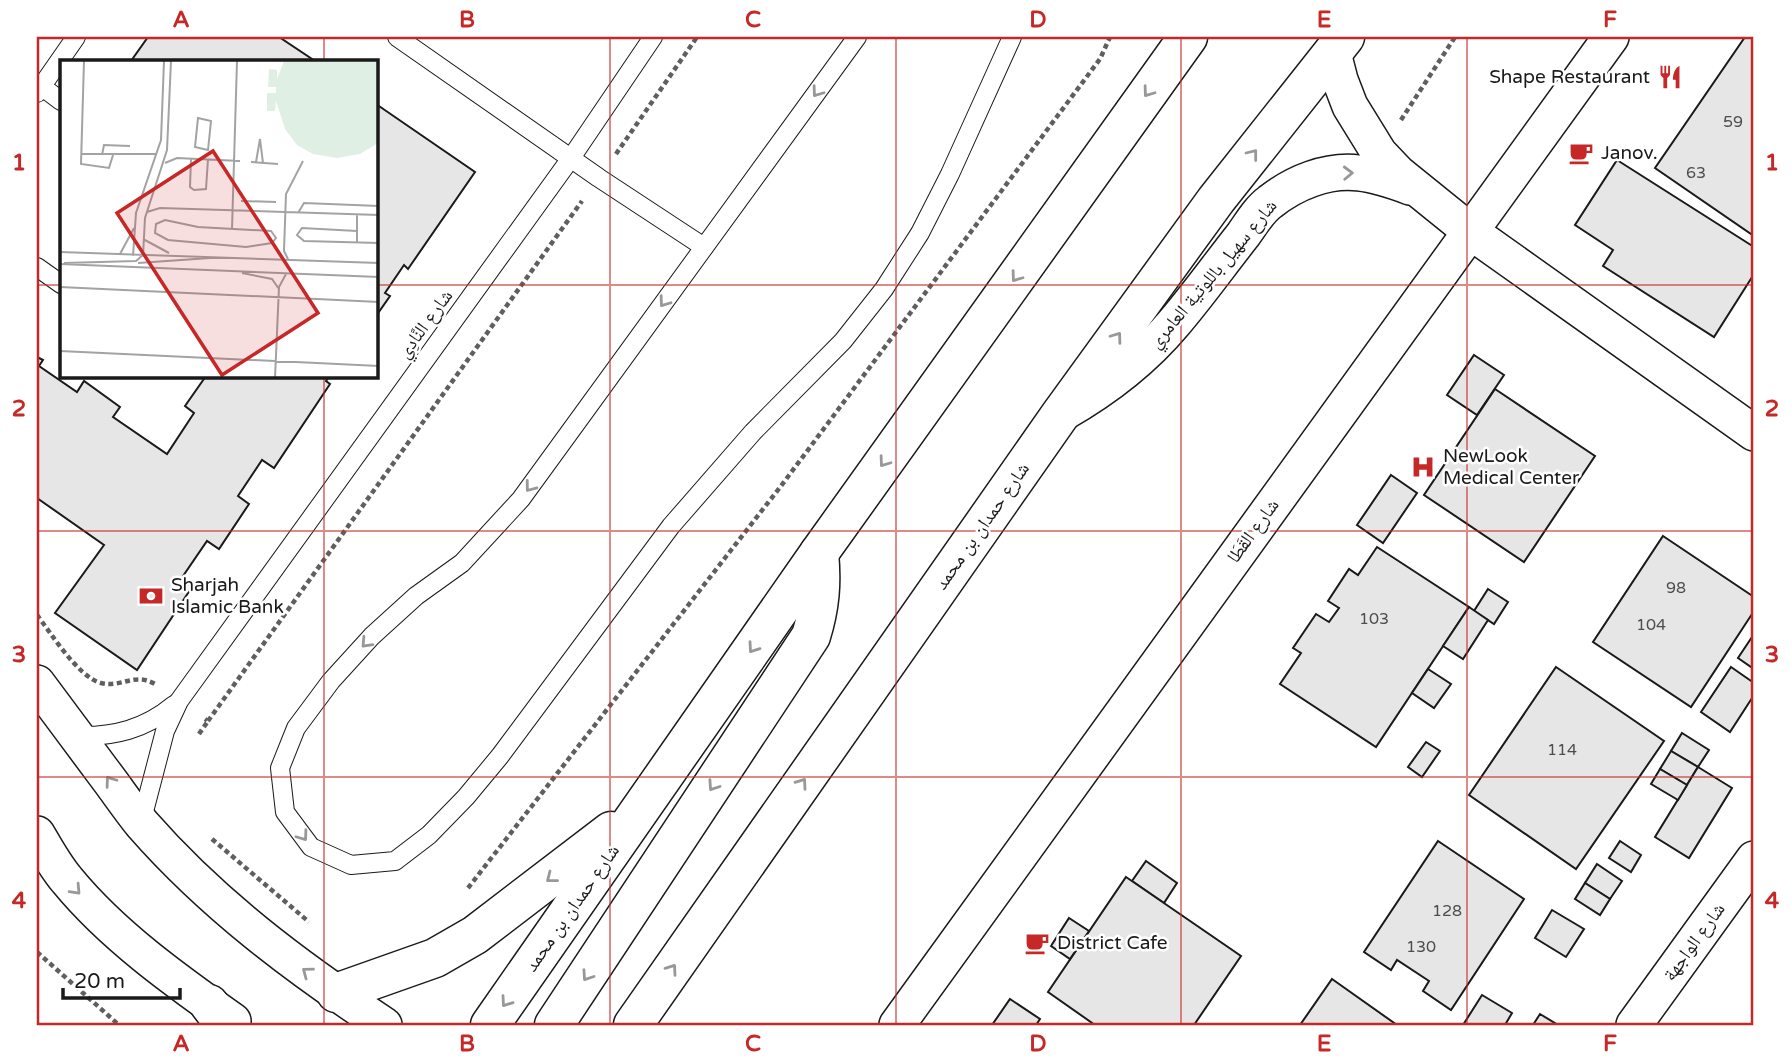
<svg xmlns="http://www.w3.org/2000/svg" width="1791" height="1062" viewBox="0 0 1791 1062" font-family="'Varela Round','Noto Naskh Arabic',sans-serif">
	<rect width="100%" height="100%" fill="#fff"/>
	<g fill="#e6e6e6" stroke="#1a1a1a" stroke-width="2">
		<polygon points="148,37 279,37 315,61 131,61"/>
		<polygon points="1745,37 1754,37 1754,236 1655,168"/>
		<polygon points="376,104 475,172 408,269 404,265 385,293 390,296 376,316"/>
		<polygon points="1617,160 1754,247 1754,274 1714,337 1603,266 1613,250 1575,225"/>
		<polygon points="1474,355 1504,375 1477,415 1447,395"/>
		<polygon points="37,357 43,360 39,366 77,392 84,381 120,407 113,417 167,454 194,413 185,406 206,376 330,376 326,381 330,384 274,468 262,460 238,496 249,504 219,549 207,541 181,579 192,587 137,670 55,613 104,545 37,498"/>
		<polygon points="1495,389 1595,456 1524,562 1424,495"/>
		<polygon points="1391,475 1417,493 1383,543 1357,525"/>
		<polygon points="1663,536 1754,597 1754,611 1691,707 1593,642"/>
		<polygon points="1377,547 1469,607 1376,747 1280,684 1301,653 1293,648 1316,614 1329,622 1339,608 1328,601 1349,569 1358,575"/>
		<polygon points="1488,589 1508,602 1494,624 1474,611"/>
		<polygon points="1469,607 1488,620 1463,659 1443,646"/>
		<polygon points="1754,634 1754,669 1738,658"/>
		<polygon points="1556,667 1664,741 1576,869 1469,795"/>
		<polygon points="1731,667 1754,683 1754,695 1730,732 1701,712"/>
		<polygon points="1428,669 1451,684 1434,708 1412,693"/>
		<polygon points="1682,733 1709,750 1698,767 1671,751"/>
		<polygon points="1426,742 1440,751 1422,777 1408,767"/>
		<polygon points="1671,751 1698,767 1687,785 1660,769"/>
		<polygon points="1698,767 1732,788 1689,858 1655,837"/>
		<polygon points="1660,769 1687,785 1678,800 1651,784"/>
		<polygon points="1438,841 1524,899 1451,1010 1423,991 1429,981 1397,960 1391,970 1364,952"/>
		<polygon points="1620,841 1641,855 1631,872 1609,858"/>
		<polygon points="1146,861 1177,883 1164,903 1132,881"/>
		<polygon points="1597,864 1622,881 1610,899 1585,883"/>
		<polygon points="1126,877 1241,956 1194,1025 1095,1025 1048,992"/>
		<polygon points="1585,883 1610,899 1600,915 1575,899"/>
		<polygon points="1552,910 1584,929 1566,957 1535,938"/>
		<polygon points="1069,918 1089,931 1070,959 1051,946"/>
		<polygon points="1332,979 1397,1025 1300,1025"/>
		<polygon points="1482,995 1512,1013 1505,1025 1463,1025"/>
		<polygon points="1010,999 1040,1019 1036,1025 992,1025"/>
		<polygon points="1540,1014 1558,1025 1533,1025"/>
	</g>
	<g fill="none" stroke-linecap="round" stroke-linejoin="round">
		<g stroke="#1a1a1a" stroke-width="20">
			<g id="lane">
				<polyline points="397,37 599,178 704,247"/>
				<polyline points="857,37 521,499 462,563 416,596 372,636 331,681 296,728 280,768 285,812 311,847 351,865 395,861 429,835 466,797 500,756 671,526 753,432 843,341 884,289 920,233 950,174 1012,37"/>
				<polyline points="41,86 61,101"/>
				<polyline points="37,93 76,37"/>
				<polyline points="37,267 61,284"/>
				<path d="M77,736C114,737 145,729 174,705"/>
				<polyline points="141,823 165,731 179,701 571,158 653,37"/>
			</g>
		</g>
		<g stroke="#1a1a1a" stroke-width="38">
			<g id="street">
				<polyline points="1333,53 1340,80 1350,106 1379,153 1398,173 1471,232 1754,433"/>
				<path d="M1063,413C1105,389 1143,360 1174,323C1198,295 1220,264 1243,235C1251,224 1259,210 1270,202C1294,183 1327,169 1359,173C1377,175 1394,181 1410,187"/>
				<path d="M37,683C59,713 82,743 104,773C117,790 129,808 142,824C212,904 296,967 384,1025"/>
				<path d="M37,834C46,849 55,866 67,880C112,935 175,980 233,1021"/>
				<polyline points="897,1025 1611,37"/>
				<polyline points="1634,1025 1754,859"/>
			</g>
		</g>
		<g stroke="#1a1a1a" stroke-width="41">
			<g id="primary">
				<polyline points="336,993 435,958 475,935 611,831"/>
				<polyline points="209,1004 225,1025"/>
				<polyline points="490,1025 819,553 1188,37"/>
				<path d="M554,1025L811,636C820,607 822,583 819,553"/>
				<polyline points="633,1025 1060,415 1216,200 1345,37"/>
			</g>
		</g>
		<g stroke="#5f5f5f" stroke-width="4.5" stroke-dasharray="5 3.5" stroke-linecap="butt">
			<polyline points="1401,120 1455,37"/>
			<polyline points="616,154 697,37"/>
			<path d="M37,615C51,633 78,677 101,683C122,688 134,672 155,684"/>
			<polyline points="208,721 582,201"/>
			<polyline points="199,734 208,721 205,719"/>
			<polyline points="212,839 309,922"/>
			<polyline points="468,888 781,486 1100,59 1110,37"/>
			<polyline points="37,952 119,1025"/>
		</g>
		<use href="#lane" stroke="#fff" stroke-width="18"/>
		<use href="#street" stroke="#fff" stroke-width="35"/>
		<use href="#primary" stroke="#fff" stroke-width="38"/>
	</g>
	<defs><path id="oneway-chevron" d="M-2-3.5L2.5 0L-2 3.5" fill="none" stroke-width="1.6" stroke-linecap="round" stroke-linejoin="round" transform="scale(1.75)"/></defs>
	<g stroke="#989898">
		<use href="#oneway-chevron" transform="translate(817 92) rotate(126)"/>
		<use href="#oneway-chevron" transform="translate(1148 92) rotate(126)"/>
		<use href="#oneway-chevron" transform="translate(1253 154) rotate(-52)"/>
		<use href="#oneway-chevron" transform="translate(1348 173) rotate(-2)"/>
		<use href="#oneway-chevron" transform="translate(1016 277) rotate(126)"/>
		<use href="#oneway-chevron" transform="translate(664 302) rotate(126)"/>
		<use href="#oneway-chevron" transform="translate(1117 337) rotate(-54)"/>
		<use href="#oneway-chevron" transform="translate(884 462) rotate(126)"/>
		<use href="#oneway-chevron" transform="translate(530 487) rotate(127)"/>
		<use href="#oneway-chevron" transform="translate(366 643) rotate(133)"/>
		<use href="#oneway-chevron" transform="translate(753 648) rotate(125)"/>
		<use href="#oneway-chevron" transform="translate(110 781) rotate(-126)"/>
		<use href="#oneway-chevron" transform="translate(802 783) rotate(-55)"/>
		<use href="#oneway-chevron" transform="translate(713 786) rotate(124)"/>
		<use href="#oneway-chevron" transform="translate(303 836) rotate(54)"/>
		<use href="#oneway-chevron" transform="translate(551 878) rotate(142)"/>
		<use href="#oneway-chevron" transform="translate(76 890) rotate(47)"/>
		<use href="#oneway-chevron" transform="translate(672 969) rotate(-55)"/>
		<use href="#oneway-chevron" transform="translate(307 972) rotate(-143)"/>
		<use href="#oneway-chevron" transform="translate(587 976) rotate(124)"/>
		<use href="#oneway-chevron" transform="translate(506 1002) rotate(125)"/>
	</g>
	<path fill="none" stroke="#c62828" stroke-width="2" stroke-opacity="0.55" d="M324,37V61M610,37V1025M896,37V1025M1181,37V1025M1467,37V1025M37,285H61M376,285H1754M324,376V1025M37,531H1754M37,777H1754"/>
	<defs>
		<g id="restaurant-bare" transform="scale(1.89)"><path d="M-5-6h1v4h1v-4h1v4h1v-4h1v5L-1.5 .5V6h-2V.5L-5-1ZM5-6V6H3V1.5H1.5Q1.5-4 5-6Z" fill="#c62828" stroke="#fff" stroke-width="2.5" paint-order="stroke"/></g>
		<g id="cafe-bare" transform="scale(1.89)"><path d="M-5.5-4.5H6V0H3Q3 3.5 0 3.5H-2.5Q-5.5 3.5-5.5 0ZM3-3.2v2h1.7v-2ZM-6 4.5H4V6H-6Z" fill="#c62828" stroke="#fff" stroke-width="2.5" paint-order="stroke"/></g>
		<g id="hospital-bare" transform="scale(1.89)"><path d="M-5-5h3v3.5h4V-5h3V5h-3V1.5h-4V5h-3Z" fill="#c62828" stroke="#fff" stroke-width="2.5" paint-order="stroke"/></g>
		<g id="bank-bare" transform="scale(1.89)"><path d="M-6-4H6V4H-6ZM0-2.3a2.3 2.3 0 1 0 0 4.6a2.3 2.3 0 1 0 0-4.6Z" fill="#c62828" stroke="#fff" stroke-width="2.5" paint-order="stroke"/></g>
	</defs>
	<g fill-rule="evenodd">
		<use href="#restaurant-bare" x="1670" y="77"/>
		<use href="#cafe-bare" x="1581" y="153"/>
		<use href="#hospital-bare" x="1423" y="467"/>
		<use href="#bank-bare" x="151" y="596"/>
		<use href="#cafe-bare" x="1037" y="943"/>
	</g>
	<g text-anchor="middle" dominant-baseline="central" stroke-width="5" stroke-linejoin="round" paint-order="stroke">
		<g font-size="16" fill="#4d4d4d">
			<text x="1733" y="122">59</text>
			<text x="1696" y="173">63</text>
			<text x="1676" y="588">98</text>
			<text x="1374" y="619">103</text>
			<text x="1651" y="625">104</text>
			<text x="1562" y="750">114</text>
			<text x="1447" y="911">128</text>
			<text x="1421" y="947">130</text>
		</g>
		<g font-size="19" fill="#1a1a1a" stroke="#fff" text-anchor="start">
			<text x="1650" y="77" text-anchor="end">Shape Restaurant</text>
			<text x="1601" y="153">Janov.</text>
			<text x="1443" y="456">NewLook<tspan x="1443" dy="22">Medical Center</tspan></text>
			<text x="171" y="585">Sharjah<tspan x="171" dy="22">Islamic Bank</tspan></text>
			<text x="1057" y="943">District Cafe</text>
		</g>
		<g font-size="19" fill="#1a1a1a" stroke="#fff">
			<text transform="translate(1213 274) rotate(-50)">شارع سهيل باللوتية العامري</text>
			<text transform="translate(425 324) rotate(-54)">شارع النَّادِي</text>
			<text transform="translate(982 526) rotate(-55)">شارع حمدان بن محمد</text>
			<text transform="translate(1253 531) rotate(-54)">شارع القَطَا</text>
			<text transform="translate(572 908) rotate(-55)">شارع حمدان بن محمد</text>
			<text transform="translate(1694 942) rotate(-54)">شارع الواجهة</text>
		</g>
	</g>
	<g transform="translate(60 60)">
		<rect width="318" height="318" fill="#fff"/>
		<path d="M224,1H318V83L300,94L277,98L253,94L237,85L225,69L216,41L215,51H207V33H216V27H208L209,9L217,10V19Z" fill="#e0efe3"/>
		<path fill="none" stroke="#a3a3a3" stroke-width="2" d="M24,1L21,104L49,108L53,95M138,58L151,61L148,90L135,87ZM21,94H97M42,95L44,85L70,86M131,99L130,127L134,130L146,129L148,99M191,102L218,104M196,102L200,79L203,103M105,103L117,98L180,101M181,141L216,142M87,152L100,148L319,155M238,153L244,143L319,146M105,160L138,167L211,171L216,178L212,183L186,187L108,180L95,173L96,164ZM172,169L177,1M297,171L242,168L237,175L244,181L319,183M83,179L109,193M297,183V155M0,192L319,203M60,194L74,168M73,196L76,153L101,80L104,1M83,196L85,158L107,90L111,1M228,199L224,191L226,134L243,101M4,203L76,201L83,195M78,203L150,198M0,204L319,217M182,213L212,219L219,229M0,227L319,242M0,291L319,306M215,318L219,227L226,214"/>
		<path fill="#c62828" fill-opacity="0.15" stroke="#c62828" stroke-width="3.5" d="M153,91L258,253L162,315L57,153Z"/>
		<rect width="318" height="318" fill="none" stroke="#1a1a1a" stroke-width="3.5"/>
	</g>
	<rect width="1791" height="1062" fill="none" stroke="#ffffff" stroke-width="77"/>
	<path d="M63 988v10h117v-10" fill="none" stroke="#1a1a1a" stroke-width="3.5"/>
	<text x="74" y="988" font-size="21" fill="#1a1a1a" stroke="#ffffff" stroke-width="5" paint-order="stroke">20 m</text>
	<rect x="38" y="38" width="1714" height="986" fill="none" stroke="#c62828" stroke-width="2.5"/>
	<g font-size="23" text-anchor="middle" font-weight="bold" fill="#c62828">
		<text x="181" y="27">A</text>
		<text x="467" y="27">B</text>
		<text x="753" y="27">C</text>
		<text x="1038" y="27">D</text>
		<text x="1324" y="27">E</text>
		<text x="1610" y="27">F</text>
		<text x="19" y="170">1</text>
		<text x="1772" y="170">1</text>
		<text x="19" y="416">2</text>
		<text x="1772" y="416">2</text>
		<text x="19" y="662">3</text>
		<text x="1772" y="662">3</text>
		<text x="19" y="908">4</text>
		<text x="1772" y="908">4</text>
		<text x="181" y="1051">A</text>
		<text x="467" y="1051">B</text>
		<text x="753" y="1051">C</text>
		<text x="1038" y="1051">D</text>
		<text x="1324" y="1051">E</text>
		<text x="1610" y="1051">F</text>
	</g>
</svg>
